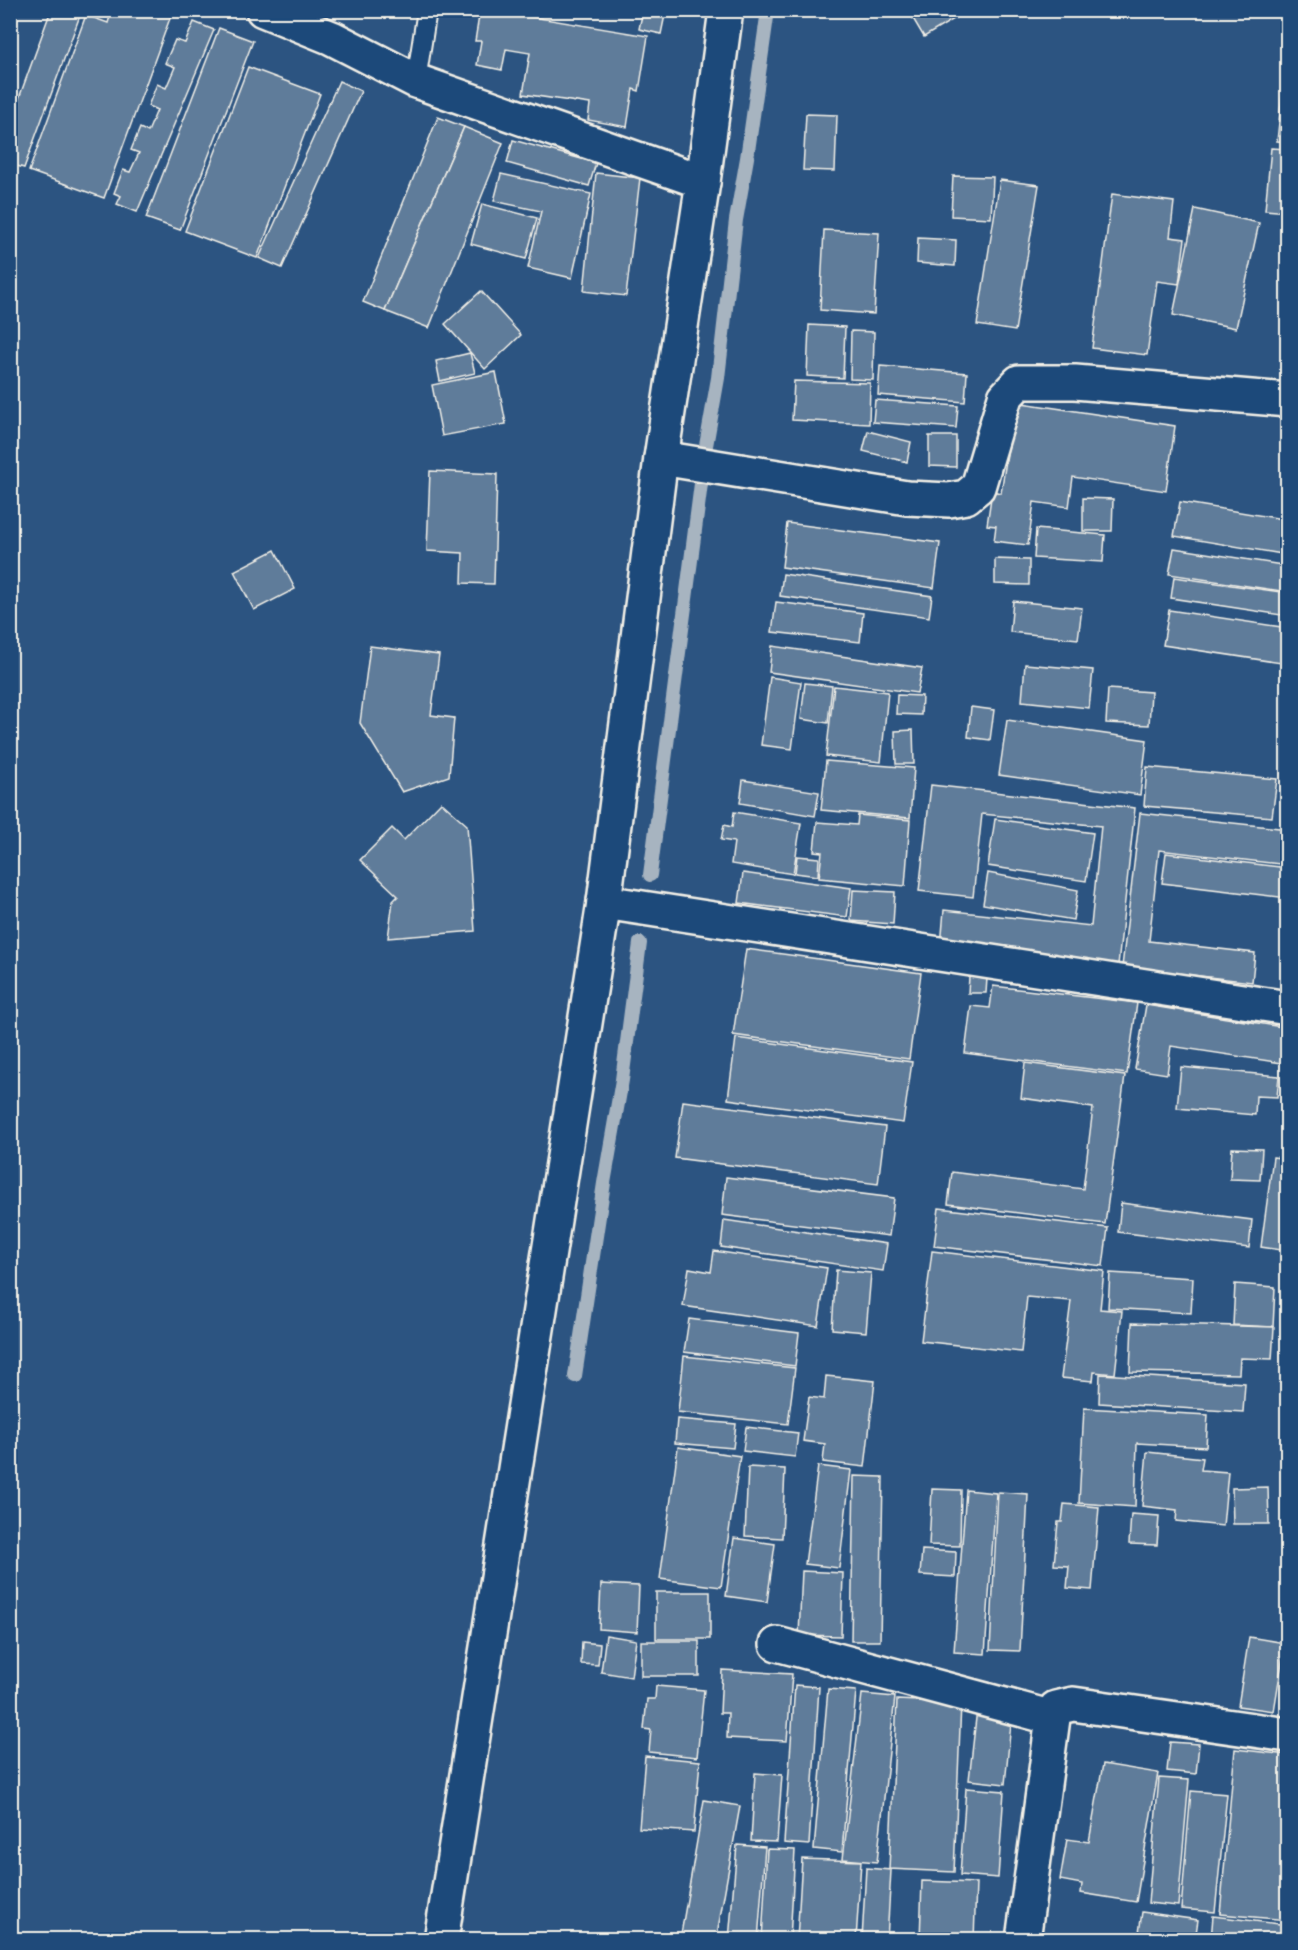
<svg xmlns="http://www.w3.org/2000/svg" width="1298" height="1950" viewBox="0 0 1298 1950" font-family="Caveat,sans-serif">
	<rect width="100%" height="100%" fill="#2c5481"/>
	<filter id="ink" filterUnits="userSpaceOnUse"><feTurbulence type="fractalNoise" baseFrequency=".0167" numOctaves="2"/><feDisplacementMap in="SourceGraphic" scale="12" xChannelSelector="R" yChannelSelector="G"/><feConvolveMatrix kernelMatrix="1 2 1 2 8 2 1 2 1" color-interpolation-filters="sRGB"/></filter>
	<g filter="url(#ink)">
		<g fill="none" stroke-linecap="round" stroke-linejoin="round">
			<g stroke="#a7b4c0" stroke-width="14">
				<polyline points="704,457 718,378 736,220 747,158 768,10"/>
				<polyline points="650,875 702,476"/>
				<polyline points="575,1376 604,1183 622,1080 640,943"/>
			</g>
		</g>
		<g fill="#5e7b9a" stroke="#f4f1e8" stroke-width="1.5">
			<polygon points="51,10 82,10 24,168 10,164 10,123"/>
			<polygon points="112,10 173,10 104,198 29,171 86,15 108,23"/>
			<polygon points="480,10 490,10 648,36 639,91 633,89 627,127 588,120 590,104 523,94 530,53 506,49 502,70 477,65 481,41 475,41"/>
			<polygon points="643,10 666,10 661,34 639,29"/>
			<polygon points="908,10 969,10 924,37"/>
			<polygon points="194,22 214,30 137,212 117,204 121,196 114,193 123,170 130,172 139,153 131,150 140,128 148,132 157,110 148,106 157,84 166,88 175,67 165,63 175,40 185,43"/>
			<polygon points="219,28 253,41 180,230 146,218"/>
			<polygon points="1288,38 1288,142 1277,141"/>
			<polygon points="248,67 320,94 257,258 185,231"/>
			<polygon points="339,81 361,91 282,268 259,258"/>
			<polygon points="806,114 837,115 835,171 803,170"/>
			<polygon points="438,117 464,127 385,311 363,302"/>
			<polygon points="464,127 503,143 429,328 385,311"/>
			<polygon points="513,140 596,163 589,186 507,163"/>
			<polygon points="1271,148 1288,149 1288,212 1265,210"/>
			<polygon points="596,173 640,178 626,296 584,291"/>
			<polygon points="501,174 591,194 572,278 528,268 541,211 494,201"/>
			<polygon points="953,176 993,177 991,218 951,216"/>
			<polygon points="1000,180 1039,185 1015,331 977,325"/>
			<polygon points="1112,194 1174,202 1170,237 1185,239 1179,284 1157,281 1147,355 1092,348"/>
			<polygon points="482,204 537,218 526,259 471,244"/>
			<polygon points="1195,209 1259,223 1236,328 1173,315"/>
			<polygon points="824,230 879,233 874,314 820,310"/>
			<polygon points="918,238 956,240 955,266 917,263"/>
			<polygon points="481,291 521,335 485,369 445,324"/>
			<polygon points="809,325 845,327 843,378 807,376"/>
			<polygon points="851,331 874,332 873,380 850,379"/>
			<polygon points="470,353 475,373 440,381 436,361"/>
			<polygon points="880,366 967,373 965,402 878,395"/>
			<polygon points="496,372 506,424 442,436 432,385"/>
			<polygon points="794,381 870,383 869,424 792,420"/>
			<polygon points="875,400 958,406 956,428 873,422"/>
			<polygon points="1015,402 1175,426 1166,491 1073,477 1069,507 1034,502 1028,545 994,541 996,526 987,525 992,491 1001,493"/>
			<polygon points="868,431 911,442 907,462 863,451"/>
			<polygon points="929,436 956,436 956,467 929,466"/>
			<polygon points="430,471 497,474 494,584 462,583 463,553 427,551"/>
			<polygon points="1083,498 1113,499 1112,531 1083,531"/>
			<polygon points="1180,502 1288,520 1288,555 1174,536"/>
			<polygon points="787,523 940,543 934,588 782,567"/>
			<polygon points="1036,529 1105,535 1103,562 1034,558"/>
			<polygon points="1174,548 1288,566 1288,592 1169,574"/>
			<polygon points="275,550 295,589 254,610 234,571"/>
			<polygon points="995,559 1029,560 1029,585 995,584"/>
			<polygon points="783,574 932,596 929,617 780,596"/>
			<polygon points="1174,577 1288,593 1288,616 1171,598"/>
			<polygon points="1013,601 1082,608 1078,639 1010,632"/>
			<polygon points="776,602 863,613 860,642 772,632"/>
			<polygon points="1169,610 1288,628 1288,664 1163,645"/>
			<polygon points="370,646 439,655 431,715 454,718 449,776 402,792 360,723"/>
			<polygon points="772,646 922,668 917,693 769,672"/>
			<polygon points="1025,664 1093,670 1089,708 1022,701"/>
			<polygon points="770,677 801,682 792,749 761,745"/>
			<polygon points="805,683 832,686 828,723 801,719"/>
			<polygon points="834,686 888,692 881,762 826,756"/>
			<polygon points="1108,689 1151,692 1149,725 1106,723"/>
			<polygon points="897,695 922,696 921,715 896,714"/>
			<polygon points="971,707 994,710 990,740 968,737"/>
			<polygon points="1007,720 1147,740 1140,795 999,775"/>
			<polygon points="913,730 914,764 896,764 895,731"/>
			<polygon points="826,761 914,768 910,818 821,810"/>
			<polygon points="1147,767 1277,779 1272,817 1144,806"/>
			<polygon points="743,780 819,792 815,816 740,803"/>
			<polygon points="931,785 1135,808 1118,965 941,946 944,910 1091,926 1101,826 982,814 973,897 919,891"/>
			<polygon points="441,802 467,825 475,931 388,938 393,901 398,896 360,860 392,828 404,840"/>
			<polygon points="734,812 801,823 793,874 731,864 734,842 721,840 724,825 732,827"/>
			<polygon points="1140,813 1288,829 1288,865 1159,850 1149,941 1255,953 1252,982 1122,967"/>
			<polygon points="858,815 910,820 905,886 819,878 822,852 814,851 817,822 857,825"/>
			<polygon points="995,819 1093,833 1086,881 988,866"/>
			<polygon points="1166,853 1288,868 1288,898 1162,883"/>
			<polygon points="797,856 819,858 818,876 795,873"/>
			<polygon points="743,873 851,888 847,917 739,903"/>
			<polygon points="988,873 1078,890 1073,920 983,904"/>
			<polygon points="853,890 895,892 893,924 851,921"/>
			<polygon points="746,949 921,973 909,1059 733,1035"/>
			<polygon points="969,977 987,978 986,993 968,993"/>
			<polygon points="993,986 1137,1003 1127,1074 965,1053 971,1006 990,1008"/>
			<polygon points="1146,1005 1288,1028 1288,1064 1171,1046 1167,1074 1135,1069"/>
			<polygon points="736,1038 912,1062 903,1123 728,1099"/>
			<polygon points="1025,1063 1125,1076 1105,1224 948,1204 952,1172 1083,1189 1093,1108 1021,1098"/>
			<polygon points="1181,1067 1279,1076 1277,1097 1256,1096 1255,1115 1177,1108"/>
			<polygon points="683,1101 885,1127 878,1184 675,1158"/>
			<polygon points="1232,1148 1262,1149 1260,1180 1230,1179"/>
			<polygon points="1273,1157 1288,1159 1288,1251 1261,1247"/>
			<polygon points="726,1177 894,1198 889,1236 722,1215"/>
			<polygon points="1121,1203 1252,1220 1249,1248 1118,1232"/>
			<polygon points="939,1208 1108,1228 1103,1266 934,1246"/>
			<polygon points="724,1220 887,1244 883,1271 721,1247"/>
			<polygon points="714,1251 827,1268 818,1326 683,1306 689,1268 711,1272"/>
			<polygon points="932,1251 1104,1271 1100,1309 1122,1311 1115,1374 1094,1372 1093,1381 1061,1378 1071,1301 1027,1297 1021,1352 921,1341"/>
			<polygon points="836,1270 871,1273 866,1332 832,1329"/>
			<polygon points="1110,1273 1193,1278 1191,1313 1108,1308"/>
			<polygon points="1235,1284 1275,1287 1273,1327 1233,1325"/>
			<polygon points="689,1319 799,1333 795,1366 684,1352"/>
			<polygon points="1132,1323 1274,1327 1272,1359 1240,1358 1239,1374 1130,1372"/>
			<polygon points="684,1356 795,1368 788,1424 678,1412"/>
			<polygon points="1100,1374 1245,1383 1243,1412 1099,1403"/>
			<polygon points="826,1376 875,1381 865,1467 823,1462 825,1444 803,1441 809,1397 824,1399"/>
			<polygon points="1084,1408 1208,1415 1206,1447 1137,1443 1135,1507 1079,1503"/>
			<polygon points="677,1419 736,1424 733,1448 675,1443"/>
			<polygon points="746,1427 798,1433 795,1457 743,1451"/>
			<polygon points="678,1447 740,1456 721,1587 660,1579"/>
			<polygon points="1147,1452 1203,1458 1201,1470 1228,1472 1223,1526 1176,1521 1177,1510 1142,1506"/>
			<polygon points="818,1466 851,1470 839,1568 805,1564"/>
			<polygon points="748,1467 785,1469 782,1538 745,1536"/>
			<polygon points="854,1476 883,1477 880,1641 851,1641"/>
			<polygon points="1268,1487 1269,1524 1233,1524 1232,1488"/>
			<polygon points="932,1489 961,1490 960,1546 929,1545"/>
			<polygon points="966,1490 996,1493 985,1654 954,1652"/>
			<polygon points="998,1492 1028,1494 1020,1651 990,1650"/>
			<polygon points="1064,1504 1099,1507 1092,1590 1067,1588 1069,1566 1054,1565 1058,1522 1062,1522"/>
			<polygon points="1131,1514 1159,1516 1157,1545 1129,1544"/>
			<polygon points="734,1538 775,1544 767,1602 726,1596"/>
			<polygon points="922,1550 956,1552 955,1577 920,1575"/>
			<polygon points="802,1571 843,1573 841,1636 799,1635"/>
			<polygon points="601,1584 639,1586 637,1632 599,1629"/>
			<rect x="656" y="1592" width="54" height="47"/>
			<polygon points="606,1635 636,1640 631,1677 601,1672"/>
			<polygon points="1249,1637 1285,1643 1274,1711 1238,1706"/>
			<rect x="641" y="1641" width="58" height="35"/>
			<polygon points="582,1642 600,1644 598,1665 581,1664"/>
			<polygon points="722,1670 792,1674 787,1741 727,1738 728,1713 720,1713"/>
			<polygon points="795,1685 819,1687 809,1845 784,1843"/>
			<polygon points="656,1686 704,1690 697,1757 649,1752 651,1730 644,1729 647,1699 655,1699"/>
			<polygon points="828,1689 856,1691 842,1852 814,1849"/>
			<polygon points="862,1694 895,1697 877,1862 843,1859"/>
			<polygon points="897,1700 961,1703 954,1872 889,1869"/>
			<polygon points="977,1709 1012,1713 1005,1784 969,1780"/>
			<polygon points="1170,1742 1199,1744 1196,1774 1167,1771"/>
			<polygon points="1235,1749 1288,1755 1288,1920 1220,1914"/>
			<polygon points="645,1756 700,1761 694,1832 639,1828"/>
			<polygon points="1103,1764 1158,1773 1136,1902 1081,1893 1082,1884 1060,1880 1067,1839 1089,1842"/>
			<polygon points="755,1773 782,1775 777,1842 751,1841"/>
			<polygon points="1159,1778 1189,1780 1178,1906 1148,1903"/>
			<polygon points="966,1788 1004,1791 998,1878 960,1875"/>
			<polygon points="1191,1791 1227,1794 1215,1912 1181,1909"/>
			<polygon points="704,1800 740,1806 716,1940 680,1940"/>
			<polygon points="737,1845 765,1847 758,1940 729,1940"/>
			<polygon points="767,1849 795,1850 790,1940 762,1940"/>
			<polygon points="802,1859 861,1861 856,1940 797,1940"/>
			<polygon points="866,1868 891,1870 887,1940 862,1940"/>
			<polygon points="922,1881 976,1883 974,1940 920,1940"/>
			<polygon points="1142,1912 1198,1920 1195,1940 1138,1940"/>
			<polygon points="1213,1916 1288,1925 1287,1940 1211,1940"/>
		</g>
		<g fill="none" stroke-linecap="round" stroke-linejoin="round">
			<g stroke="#f4f1e8" stroke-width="22">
				<polyline id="lane" points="416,81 427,10"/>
			</g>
			<g stroke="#f4f1e8" stroke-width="38">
				<g id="street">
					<polyline points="263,10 332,38 416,81 703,182"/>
					<polyline points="661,458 907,498 949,500 966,497 978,487 1005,397 1019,382 1075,382 1288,400"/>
					<polyline points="604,902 1288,1008"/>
					<polyline points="777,1644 1053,1718"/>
					<polyline points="441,1940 604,902 661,458 703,182 726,10"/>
					<polyline points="1023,1940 1053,1718 1056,1708 1073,1704 1288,1735"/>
				</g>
			</g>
			<use href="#lane" stroke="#1f4a7a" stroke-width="18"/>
			<use href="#street" stroke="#1f4a7a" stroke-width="33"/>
		</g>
	</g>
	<rect width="1298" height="1950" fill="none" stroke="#1f4a7a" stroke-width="36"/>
	<rect x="18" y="18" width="1262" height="1914" fill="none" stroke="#f4f1e8" stroke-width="2" filter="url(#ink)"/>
</svg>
